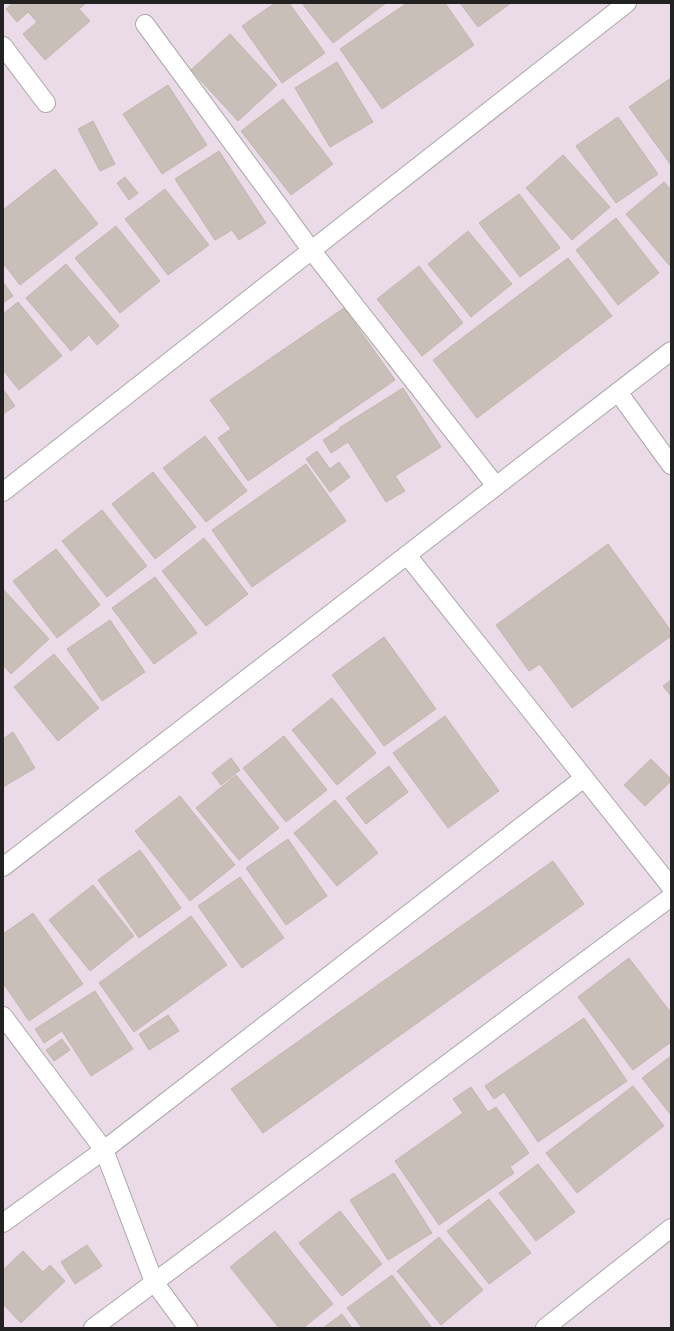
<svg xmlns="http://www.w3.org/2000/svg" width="674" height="1331" viewBox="0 0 674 1331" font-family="'Public Sans',sans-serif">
	<rect width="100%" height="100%" fill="#f2efe9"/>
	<rect fill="#ebdbe8" x="3" y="3" width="668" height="1325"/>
	<g fill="#c7bfb8" stroke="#c4b6ab">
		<polygon points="13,3 86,3 79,9 90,21 45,60 23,34 37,22 28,12 17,22 6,9"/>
		<polygon points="275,3 289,3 325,53 282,83 242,26"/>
		<polygon points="302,3 386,3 333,43"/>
		<polygon points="407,3 445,3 474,45 382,109 340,49"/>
		<polygon points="460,3 511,3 478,27"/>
		<polygon points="230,34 277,85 238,121 191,70"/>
		<polygon points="337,62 373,122 330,147 295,88"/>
		<polygon points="671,78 671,165 629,107"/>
		<polygon points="168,85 207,145 162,174 123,114"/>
		<polygon points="283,99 333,164 291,195 241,131"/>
		<polygon points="618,117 658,174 616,203 576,146"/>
		<polygon points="93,121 115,164 100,171 78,129"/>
		<polygon points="219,151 266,223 239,240 232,230 215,240 175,179"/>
		<polygon points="563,155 610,207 572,240 526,188"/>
		<polygon points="55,169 98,224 20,285 3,263 3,210"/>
		<polygon points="125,177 138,193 129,200 117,183"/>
		<polygon points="664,182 671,190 671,263 669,265 626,214"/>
		<polygon points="165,189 209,245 168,275 125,219"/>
		<polygon points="519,194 560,248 520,277 479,223"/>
		<polygon points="616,218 659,273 618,305 576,250"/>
		<polygon points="116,226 160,281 120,313 75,258"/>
		<polygon points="468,231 512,284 471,317 428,264"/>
		<polygon points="568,258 612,316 477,418 433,360"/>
		<polygon points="66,264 119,326 97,345 89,335 71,351 26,298"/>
		<polygon points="419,266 463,323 422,356 377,299"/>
		<polygon points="3,282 13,296 3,303"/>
		<polygon points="18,302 62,356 19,390 3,370 3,314"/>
		<polygon points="344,308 395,380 248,481 218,438 231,429 210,400"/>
		<polygon points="403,388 441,447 395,476 405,491 386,502 348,442 331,453 323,440 340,429 339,428"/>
		<polygon points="3,389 15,406 3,414"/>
		<polygon points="205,436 247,491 206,522 163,468"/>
		<polygon points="317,451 330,469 339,462 350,477 330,492 306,459"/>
		<polygon points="306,464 346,521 252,587 212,530"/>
		<polygon points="153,472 196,527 155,559 112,504"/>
		<polygon points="102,510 147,566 107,597 62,541"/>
		<polygon points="204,538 248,594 206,626 162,571"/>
		<polygon points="608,544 671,631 671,636 572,708 540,664 529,671 496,625"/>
		<polygon points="56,549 100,605 57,638 13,581"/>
		<polygon points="155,577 197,633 154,664 112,608"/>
		<polygon points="3,589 49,639 11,674 3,665"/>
		<polygon points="110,620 145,672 102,701 67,649"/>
		<polygon points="384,637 436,709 384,746 332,675"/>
		<polygon points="54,654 99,708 58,741 14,687"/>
		<polygon points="671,680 671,696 663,686"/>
		<polygon points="332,698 376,753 337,785 292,730"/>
		<polygon points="445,716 499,791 448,828 393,753"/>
		<polygon points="13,732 35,768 3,787 3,739"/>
		<polygon points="284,736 327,790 286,822 243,768"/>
		<polygon points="231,758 240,770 221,785 212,773"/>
		<polygon points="651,759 671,779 671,781 645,806 624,785"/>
		<polygon points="389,766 408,792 366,824 346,798"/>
		<polygon points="236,775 279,828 239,860 196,808"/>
		<polygon points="180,796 235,865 190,901 135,831"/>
		<polygon points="335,800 378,853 337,886 294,833"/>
		<polygon points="288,839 327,896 286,925 246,868"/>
		<polygon points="140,850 181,908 139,938 98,880"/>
		<polygon points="553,861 584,904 263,1133 231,1089"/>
		<polygon points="240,877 284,938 242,968 198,906"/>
		<polygon points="93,885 134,936 90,971 49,920"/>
		<polygon points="33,913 83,984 29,1021 3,983 3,934"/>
		<polygon points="191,916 227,965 134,1032 99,983"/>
		<polygon points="629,958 671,1013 671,1042 633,1070 578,997"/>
		<polygon points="95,991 133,1049 91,1076 62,1031 44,1043 35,1029"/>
		<polygon points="168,1015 179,1031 149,1050 139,1034"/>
		<polygon points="584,1018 627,1081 538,1142 504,1092 494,1099 485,1086"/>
		<polygon points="62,1039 70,1050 54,1061 46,1050"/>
		<polygon points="671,1056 671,1115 642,1078"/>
		<polygon points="633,1086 664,1126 577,1193 546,1153"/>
		<polygon points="471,1087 488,1112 496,1107 529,1153 510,1167 514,1173 439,1225 395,1161 463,1113 453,1099"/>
		<polygon points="538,1164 575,1212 536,1241 499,1193"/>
		<polygon points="394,1173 432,1233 388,1260 350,1200"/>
		<polygon points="489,1199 531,1253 489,1284 447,1231"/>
		<polygon points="340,1211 382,1264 342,1296 299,1243"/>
		<polygon points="275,1231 333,1304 303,1328 279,1328 230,1267"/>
		<polygon points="439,1237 483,1290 441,1325 397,1271"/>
		<polygon points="87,1245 102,1266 75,1284 61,1262"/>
		<polygon points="23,1251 43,1272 50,1265 65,1281 21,1323 3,1304 3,1270"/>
		<polygon points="392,1275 432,1328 362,1328 347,1308"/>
		<polygon points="342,1314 352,1328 323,1328"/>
	</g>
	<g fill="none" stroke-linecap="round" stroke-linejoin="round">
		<g stroke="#a9a9a9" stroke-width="20">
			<g id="street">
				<polyline points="145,24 312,251 496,486"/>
				<polyline points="3,46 46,103"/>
				<polyline points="618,392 671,465"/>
				<polyline points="3,492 627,3"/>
				<polyline points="407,555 671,887"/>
				<polyline points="3,867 671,351"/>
				<polyline points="3,1016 104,1150 154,1282 188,1328"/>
				<polyline points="3,1223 104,1150 584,778"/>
				<polyline points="93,1328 671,897"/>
				<polyline points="545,1328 671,1228"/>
			</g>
		</g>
		<use href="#street" stroke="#fff" stroke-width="18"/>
	</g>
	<rect width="674" height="1331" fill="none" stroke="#222222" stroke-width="8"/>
</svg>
